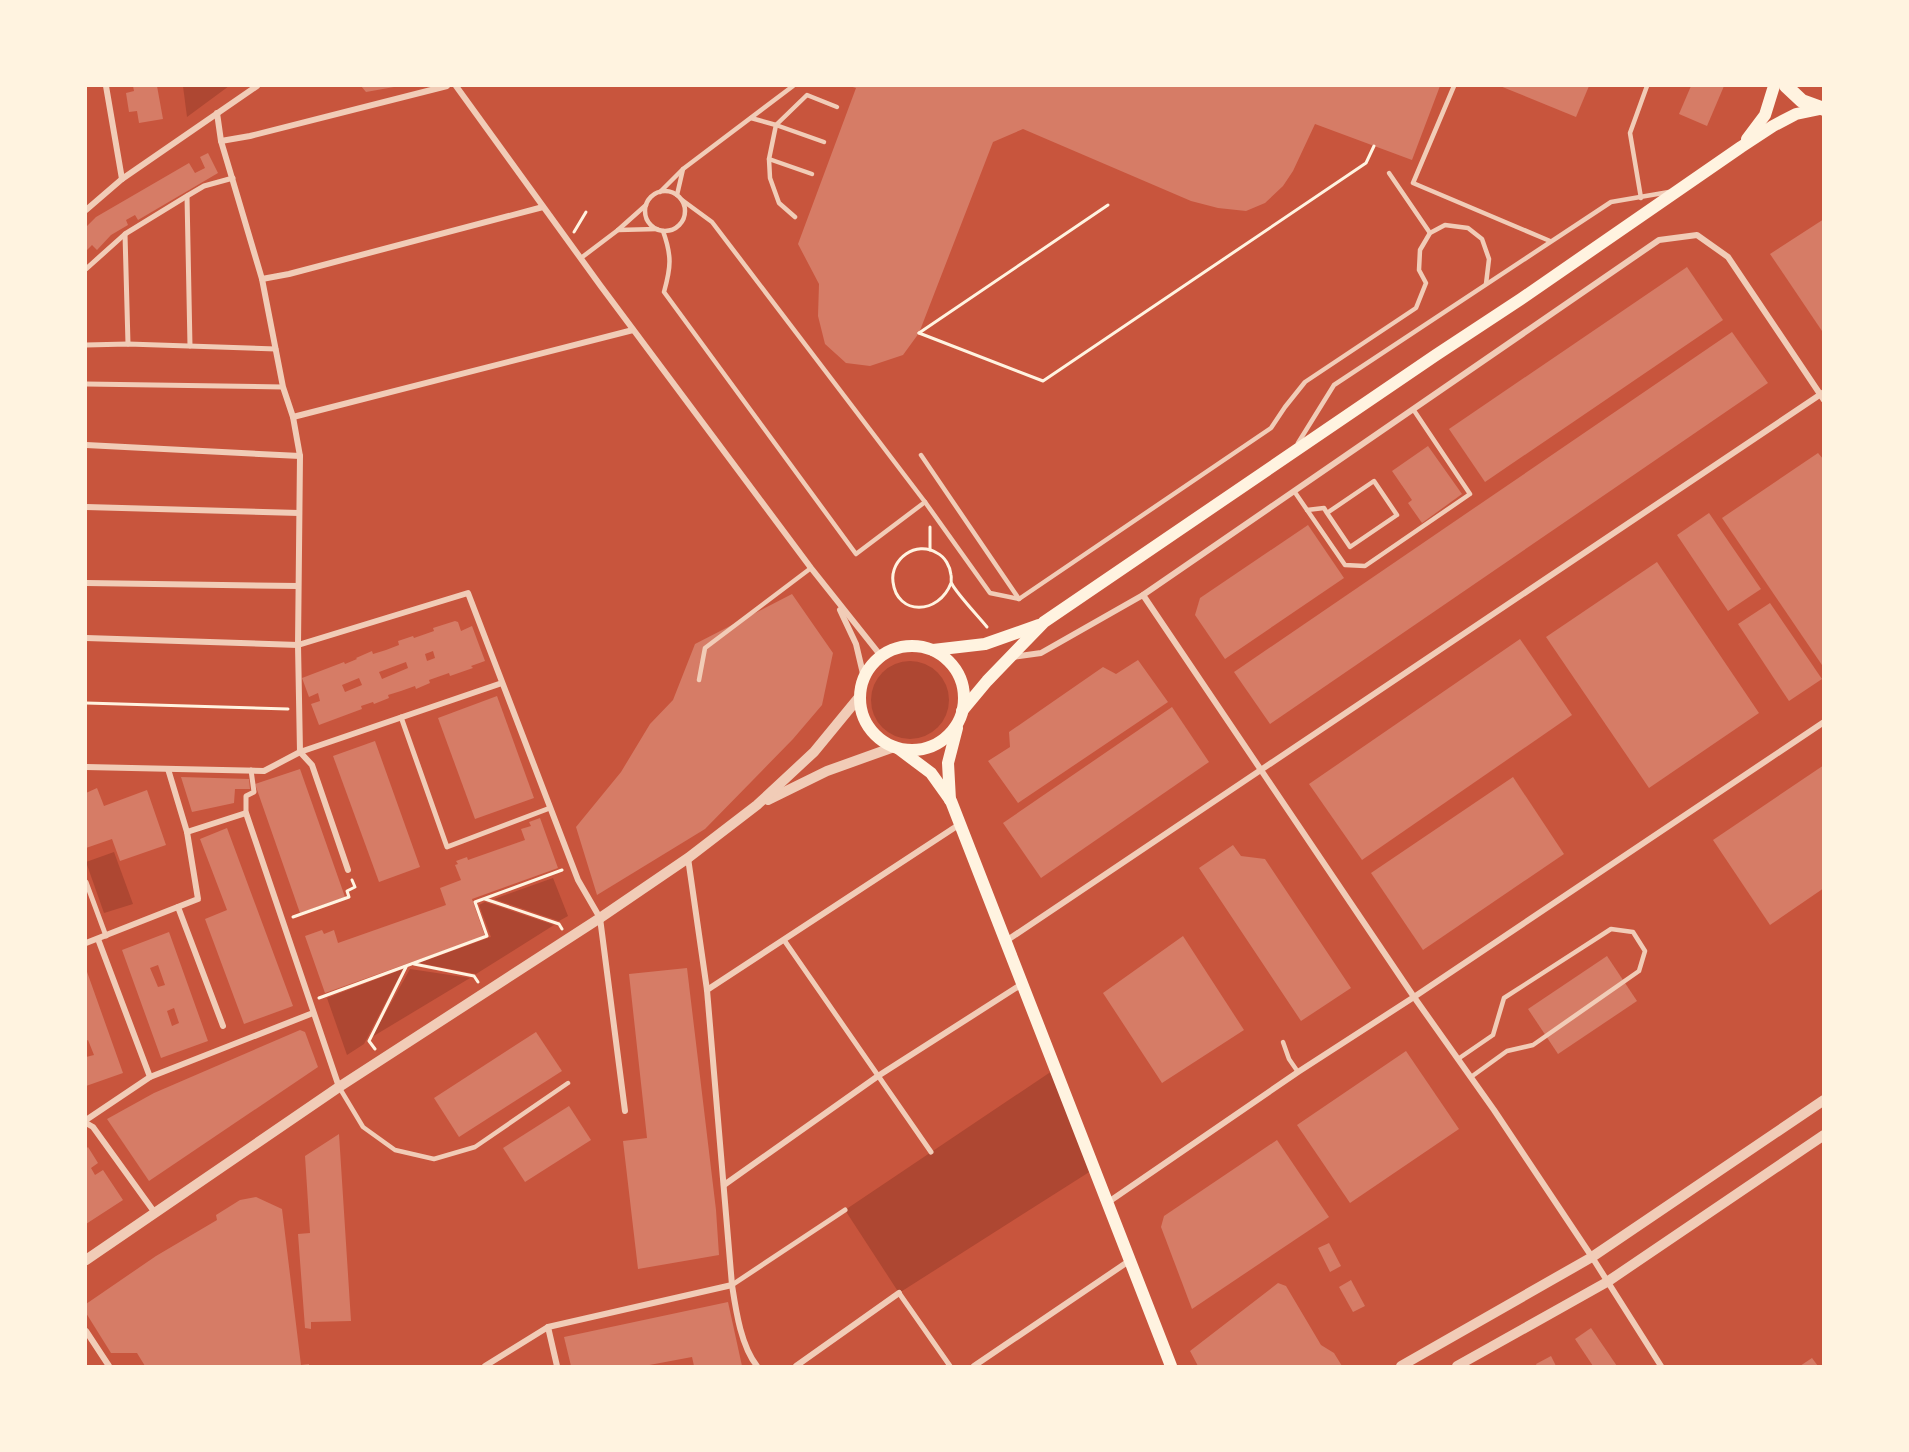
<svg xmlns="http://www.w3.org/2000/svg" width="1909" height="1452" viewBox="0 0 1909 1452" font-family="'IBM Plex Sans',sans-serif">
	<rect width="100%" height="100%" fill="#c8553d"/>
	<g fill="#ae4732">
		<polygon points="183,86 229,86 187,117"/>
		<circle cx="910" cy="700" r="39"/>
		<polygon points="114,852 133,904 104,913 86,862"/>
		<polygon points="553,878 568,916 559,921 494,899"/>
		<polygon points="485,902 554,925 476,974 419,963 491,937 479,905"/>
		<polygon points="403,969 364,1044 347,1055 327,998"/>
		<polygon points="410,969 470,978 372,1037"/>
		<polygon points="1055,1069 1094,1169 899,1293 845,1210"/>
	</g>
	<g fill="#d67c66" fill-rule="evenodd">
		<polygon points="133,86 157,86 163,119 139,123 137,111 129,112 126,93 134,91"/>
		<polygon points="361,86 394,86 394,87 366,92"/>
		<polygon points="849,86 1440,86 1412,160 1315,124 1293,171 1283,186 1265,203 1246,211 1218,208 1191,201 1023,129 993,142 919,333 903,355 870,366 846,363 825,344 818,316 819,284 798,244 856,88"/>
		<polygon points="1500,86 1589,86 1576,117"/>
		<polygon points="1691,86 1724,86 1707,126 1679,114"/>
		<polygon points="208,153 218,173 138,220 135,215 126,220 128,225 111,235 97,250 92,245 86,251 86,227 96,217 189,163 195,173 205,168 200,157"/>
		<polygon points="1824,219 1824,334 1770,254"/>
		<polygon points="1687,267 1723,320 1485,482 1449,429"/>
		<polygon points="1732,332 1768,383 1270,724 1234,672"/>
		<polygon points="1428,446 1462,494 1422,523 1408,503 1412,500 1392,471"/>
		<polygon points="1818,453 1824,460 1824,668 1722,518"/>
		<polygon points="1709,513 1761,589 1728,611 1677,535"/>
		<polygon points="1308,525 1344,578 1225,659 1195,615 1200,598"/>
		<polygon points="1657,562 1759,713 1649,788 1546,637"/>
		<polygon points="792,594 833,653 822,705 793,739 705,829 597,895 576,827 621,772 650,724 673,700 695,644"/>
		<polygon points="1770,603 1822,679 1789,701 1738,624"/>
		<path d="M455,621L458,622L461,631L472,626L485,661L471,666L473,668L450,676L449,673L429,680L430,683L416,689L415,686L401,691L388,695L389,698L374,704L373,702L361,706L362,709L319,725L311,704L320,701L318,693L309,697L302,678L344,662L345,664L357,659L356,658L372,651L373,654L386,650L399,645L398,641L413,636L414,638L434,631L433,628ZM433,651L435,658L427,661L425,654ZM406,662L408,668L382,679L379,672ZM359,678L362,685L345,692L342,685Z"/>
		<polygon points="1520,639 1572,715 1362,860 1309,784"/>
		<polygon points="1138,660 1168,702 1018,803 988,761 1010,747 1009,732 1103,667 1116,674"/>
		<polygon points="497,696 534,798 475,819 438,718"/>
		<polygon points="1172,707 1209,762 1041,878 1003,823"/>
		<polygon points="375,741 420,867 379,882 333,756"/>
		<polygon points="1824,765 1824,888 1770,925 1713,840"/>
		<polygon points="300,769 345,897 300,913 255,784"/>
		<polygon points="181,777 249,779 250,789 235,789 234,803 192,812"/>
		<polygon points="1513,777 1564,854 1423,950 1371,873"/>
		<polygon points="97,788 104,806 147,790 166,845 120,861 112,839 86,848 86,793"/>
		<polygon points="540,818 558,868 472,899 485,936 325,993 305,936 322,930 324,934 334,930 338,943 446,905 440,888 461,880 455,865 458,864 456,861 467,857 468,860 525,840 521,829 531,826 529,822"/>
		<polygon points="227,828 293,1006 244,1024 205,919 227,910 200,839"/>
		<polygon points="1233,845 1241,856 1265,859 1351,988 1301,1021 1199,868"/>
		<path d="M169,932L208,1041L161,1058L122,950ZM158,965L165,985L158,987L150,968ZM174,1008L179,1023L172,1026L167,1011Z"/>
		<polygon points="1183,936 1244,1030 1162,1083 1103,993"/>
		<polygon points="1607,956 1637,1001 1558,1054 1528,1009"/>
		<polygon points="687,968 716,1210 719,1255 638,1269 623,1141 647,1138 629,974"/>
		<polygon points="86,969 123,1073 86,1086 86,1057 94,1055 88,1040 86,1041"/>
		<polygon points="300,1030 305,1032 318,1067 149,1181 107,1119 154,1093"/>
		<polygon points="536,1032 562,1071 459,1137 434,1098"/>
		<polygon points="1406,1051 1459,1129 1350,1203 1297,1125"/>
		<polygon points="569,1106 591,1140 525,1182 503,1148"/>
		<polygon points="339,1134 351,1321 311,1322 311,1329 305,1328 298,1234 310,1233 305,1156"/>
		<polygon points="1277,1140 1329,1217 1192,1309 1161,1227 1164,1216"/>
		<polygon points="88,1147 98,1163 91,1168 95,1175 103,1170 123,1200 86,1224 86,1149"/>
		<polygon points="256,1197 282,1209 301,1365 309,1364 309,1366 145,1366 137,1353 111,1353 86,1313 86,1304 156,1256 217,1220 216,1215 240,1200"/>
		<polygon points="1329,1243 1341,1266 1330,1272 1318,1248"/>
		<polygon points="1351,1280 1365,1306 1353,1312 1339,1287"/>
		<polygon points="1278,1283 1286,1286 1321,1345 1334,1353 1342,1366 1198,1366 1190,1351"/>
		<polygon points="728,1302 742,1366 694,1366 692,1357 644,1366 571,1366 564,1337"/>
		<polygon points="1591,1328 1617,1366 1593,1366 1575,1339"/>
		<polygon points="1551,1356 1556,1366 1537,1366 1536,1364"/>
		<polygon points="1812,1358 1818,1366 1800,1366"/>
	</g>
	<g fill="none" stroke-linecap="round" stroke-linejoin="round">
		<g stroke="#fff3e0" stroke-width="3">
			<polyline points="574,232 586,212"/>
			<polyline points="919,333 1043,381 1366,163 1374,146"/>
			<polyline points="919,333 1108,205"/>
			<polyline points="930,550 930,527"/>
			<path d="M951,583C939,615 897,616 893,582C890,559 916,540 937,553C945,557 950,566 951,575C952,579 950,581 952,584C957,594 979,617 987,627"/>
			<polyline points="86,703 288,709"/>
			<polyline points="485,899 559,924 562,929"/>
			<polyline points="293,917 349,897 347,891 355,887 352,880"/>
			<polyline points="414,964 474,976 478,982"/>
			<polyline points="319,998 487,936 475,902 562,870"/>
			<polyline points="375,1049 369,1041 406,967"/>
		</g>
		<g stroke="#f1ccb7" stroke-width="4.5">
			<polyline points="1454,86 1413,183 1550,241"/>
			<polyline points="751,118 776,125 769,159 770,178 779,203 795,217"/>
			<polyline points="824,142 776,125 807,95 837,107"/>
			<polyline points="769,159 812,174"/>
			<polyline points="1389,173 1430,233"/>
			<circle cx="665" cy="211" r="20"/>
			<polyline points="660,192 683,169 793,86"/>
			<polyline points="677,195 683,169"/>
			<polyline points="1641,198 1630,133 1647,86"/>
			<polyline points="618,230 657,229"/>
			<path d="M663,231C672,256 671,267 664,292L856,554L925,502L712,222L682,200"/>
			<polyline points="581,258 618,230 646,205"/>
			<polyline points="1298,443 1334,385 1611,202 1669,192"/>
			<polyline points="921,455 1019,599"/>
			<polyline points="1294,491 1345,565 1365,566 1470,494 1413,409"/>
			<polyline points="925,502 990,593 1019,599 1271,428 1285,407 1305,382 1416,308 1426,283 1419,270 1420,250 1430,233 1445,225 1468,228 1482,239 1489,259 1486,284"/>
			<polyline points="1307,510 1324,508 1327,513 1350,547 1397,515 1374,481 1327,513"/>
			<polyline points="699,680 705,648 811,568"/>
			<polyline points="1283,1042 1289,1059 1298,1072"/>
			<polyline points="1458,1059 1493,1035 1504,998 1611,929 1633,932 1645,951 1639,971 1533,1045 1507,1051 1471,1077"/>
			<polyline points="339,1087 363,1127 395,1150 434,1159 475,1147 568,1083"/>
		</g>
		<g stroke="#f1ccb7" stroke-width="5">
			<polyline points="187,196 190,346"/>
			<polyline points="125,234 128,344"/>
			<polyline points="86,269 125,234 187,196 204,186 233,178"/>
			<polyline points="86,345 128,344 276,349"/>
			<polyline points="86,384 283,387"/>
			<polyline points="401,717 447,847 550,808"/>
			<polyline points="246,813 246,796 254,792 251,770"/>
			<polyline points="86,882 106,936"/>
			<polyline points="784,940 931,1152"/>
			<polyline points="732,1285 845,1210"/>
			<polyline points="899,1293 950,1366"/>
		</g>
		<g stroke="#f1ccb7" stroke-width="6">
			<polyline points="106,86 122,179"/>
			<polyline points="456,86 600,285 811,568 881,656"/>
			<polyline points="217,113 221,141 262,279 283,387 293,417 300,456 298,645 300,752 312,765 348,870"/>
			<polyline points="221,141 250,136 447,86"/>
			<polyline points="86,210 122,179 257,86"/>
			<polyline points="262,279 289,274 543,207"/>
			<polyline points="293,417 633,330"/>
			<polyline points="86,445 300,456"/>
			<polyline points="86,507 299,513"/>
			<polyline points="86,583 298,586"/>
			<polyline points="1143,595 1414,997 1494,1110 1592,1257 1661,1366"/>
			<polyline points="840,610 856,644 864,678"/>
			<polyline points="86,638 298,645 468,593 578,880 600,918 625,1111"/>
			<polyline points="1013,657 1041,653 1143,595 1659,240 1697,235 1728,257 1824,400"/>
			<polyline points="86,767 264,771 300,752 502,683"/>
			<polyline points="187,832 246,813 339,1087"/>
			<path d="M688,858L707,990L732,1285C736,1311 741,1346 757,1366"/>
			<polyline points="178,907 223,1026"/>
			<polyline points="98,939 150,1077"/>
			<polyline points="1006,941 1824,392"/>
			<polyline points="86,943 198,899 187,832 168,769"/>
			<polyline points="707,990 960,824"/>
			<polyline points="86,1120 150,1077 313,1013"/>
			<polyline points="86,1123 93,1127 155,1213"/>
			<polyline points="724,1185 878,1076 1022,984"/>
			<polyline points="1107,1203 1298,1072 1414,997 1824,722"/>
			<polyline points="548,1327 557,1366"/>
			<polyline points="86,1331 109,1366"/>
			<polyline points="485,1366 548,1327 732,1285"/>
			<polyline points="796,1366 899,1293"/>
			<polyline points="974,1366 1129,1261"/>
		</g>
		<g stroke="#f1ccb7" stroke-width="10">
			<polyline points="768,800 827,771 894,747"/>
			<polyline points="86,1260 339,1087 600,918 688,858 757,805 814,752 860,696"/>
			<polyline points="1401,1366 1592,1257 1824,1100"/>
			<polyline points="1457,1366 1607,1282 1824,1135"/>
		</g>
		<g stroke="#fff3e0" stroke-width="12">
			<polyline points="1747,139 1765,115 1774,86"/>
			<circle cx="912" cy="698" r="52"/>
			<polyline points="933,650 985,644 1039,625"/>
			<polyline points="962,711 987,681 1044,622 1436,355 1521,299 1741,147 1773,126 1796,114 1820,109"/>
			<polyline points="899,749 931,773 951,801 1171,1366"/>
			<polyline points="950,800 948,763 957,728"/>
		</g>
		<polyline stroke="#fff3e0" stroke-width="14" points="1786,86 1802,101 1824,109"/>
	</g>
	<rect width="1909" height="1452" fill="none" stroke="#fff3e0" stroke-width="174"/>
</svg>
